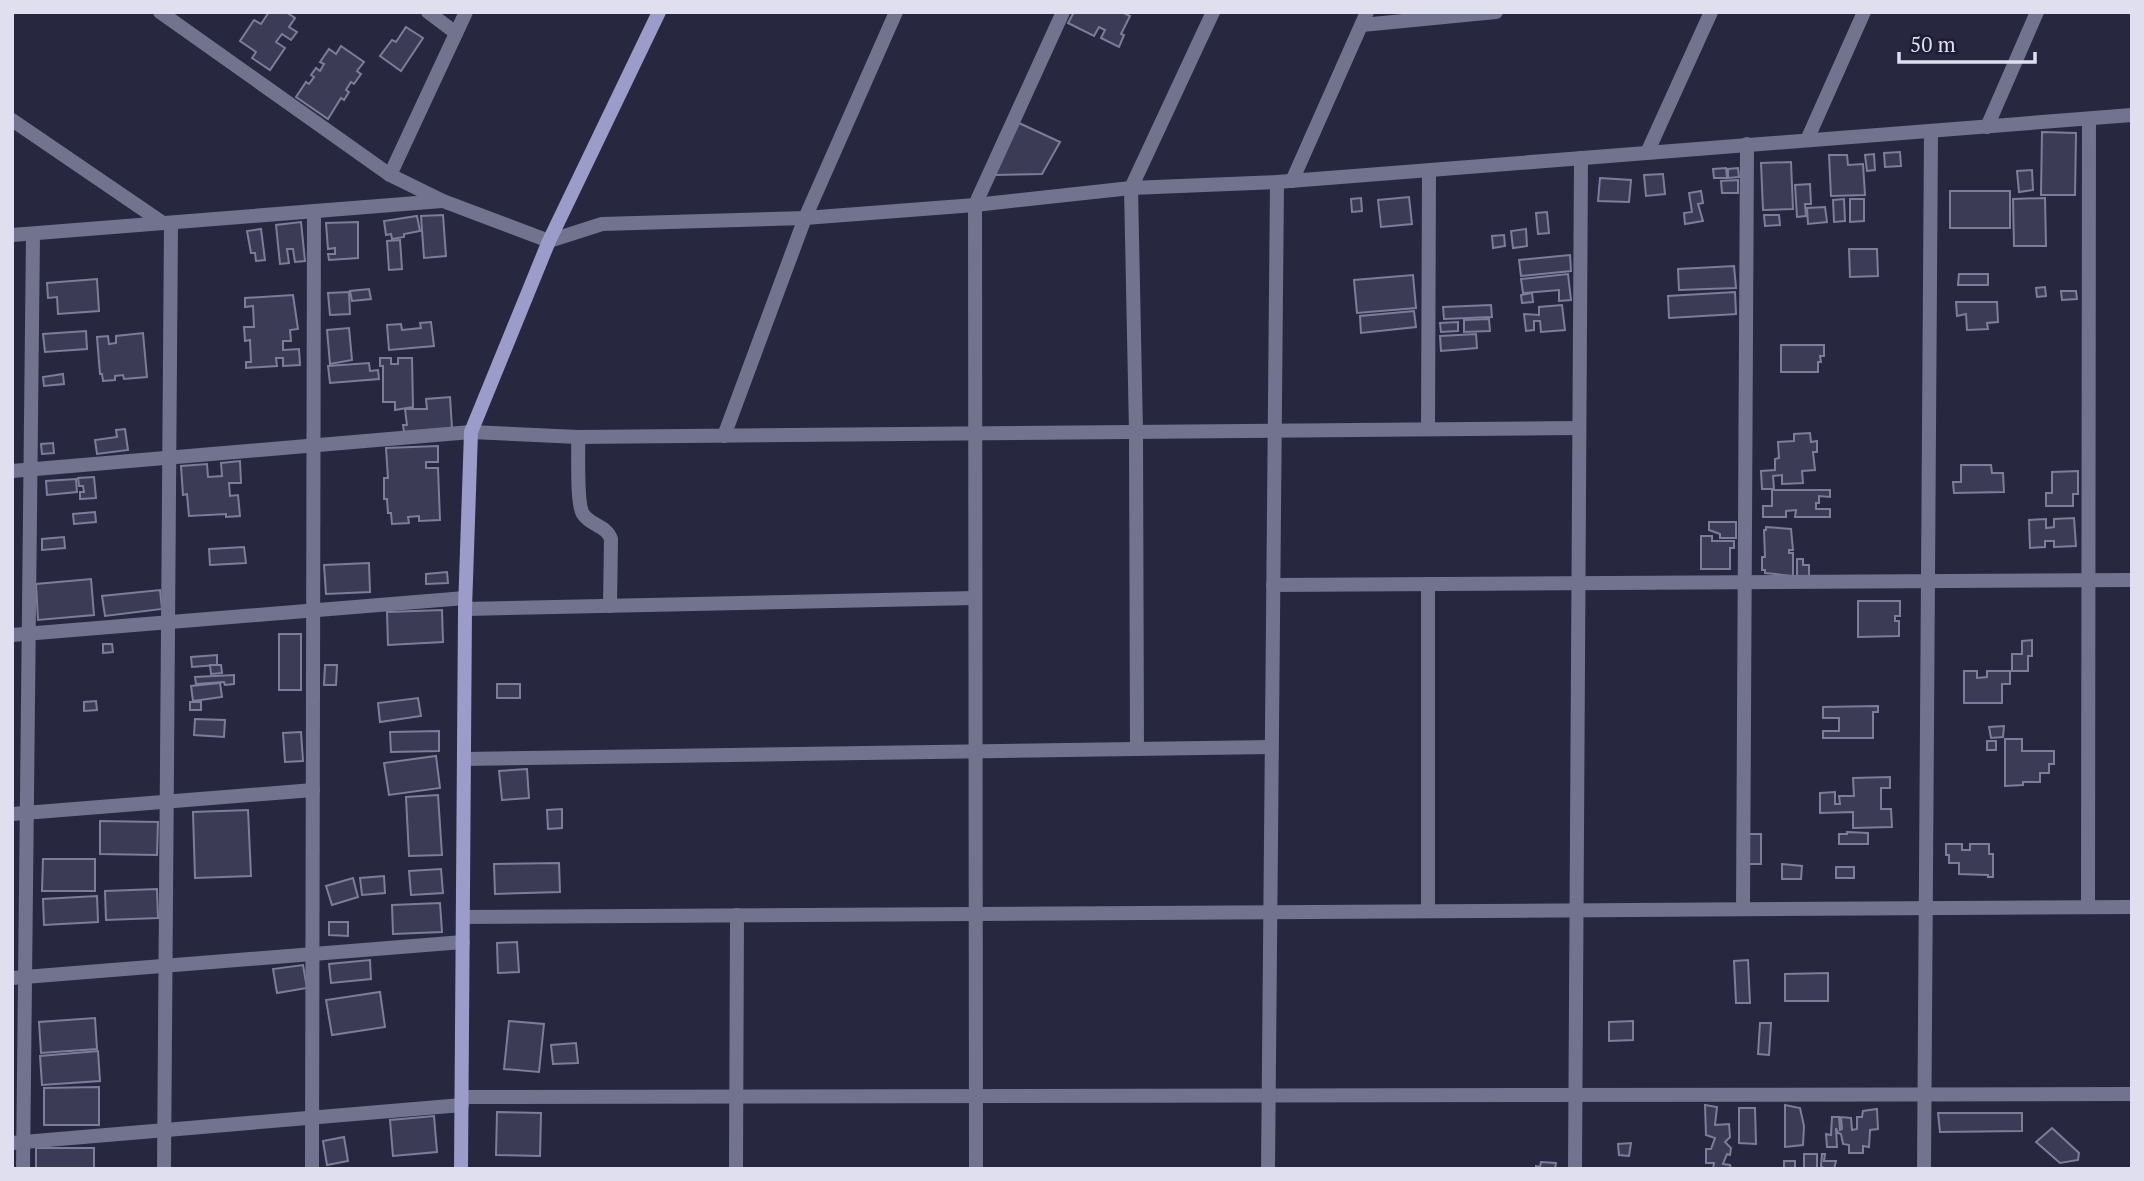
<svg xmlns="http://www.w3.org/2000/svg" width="2144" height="1181" viewBox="0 0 2144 1181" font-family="'PT Serif',serif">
	<rect width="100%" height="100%" fill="#27273f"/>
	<g fill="#3c3b55" stroke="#7c7d9a" stroke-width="2">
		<polygon points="269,12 286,12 295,18 289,27 297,32 291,40 282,34 276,42 285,48 270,70 252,58 256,52 240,41 254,20 261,24"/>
		<polygon points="1074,12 1122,12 1130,16 1121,34 1124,35 1119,47 1101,38 1105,30 1099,27 1094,36 1068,23"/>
		<polygon points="406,27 423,38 401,71 380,56 392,40 396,42"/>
		<polygon points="341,46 364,62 357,71 361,74 354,84 351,82 346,90 349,92 344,100 341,98 328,119 296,97 306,82 309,84 314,77 311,75 316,68 320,71 324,64 320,62 329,49 336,54"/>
		<polygon points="1019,123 1060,142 1042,174 994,175"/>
		<polygon points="2042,132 2076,133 2075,195 2041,195"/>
		<polygon points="1900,152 1901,166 1885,167 1884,153"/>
		<polygon points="1874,154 1875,170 1867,171 1865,155"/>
		<polygon points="1829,155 1847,155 1848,165 1863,164 1865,195 1831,196"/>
		<polygon points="1791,162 1793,209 1763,210 1761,163"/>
		<polygon points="1726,168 1727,178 1714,178 1713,169"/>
		<polygon points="1738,168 1739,177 1728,178 1728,169"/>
		<polygon points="2032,170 2033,190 2019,192 2017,171"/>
		<polygon points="1663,174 1665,194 1646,196 1644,175"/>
		<polygon points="1600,178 1631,180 1629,202 1598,201"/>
		<polygon points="1738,180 1738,193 1722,193 1721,181"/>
		<polygon points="1810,184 1811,204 1805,204 1806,216 1797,217 1795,185"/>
		<polygon points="1701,191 1703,203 1698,204 1703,221 1685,224 1684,213 1692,212 1689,193"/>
		<rect x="1950" y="191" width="60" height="37"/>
		<polygon points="1409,197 1412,224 1381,227 1378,200"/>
		<polygon points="1361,198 1362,211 1352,212 1351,199"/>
		<polygon points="2045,198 2046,246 2014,246 2013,199"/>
		<polygon points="1844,199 1845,221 1834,222 1833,200"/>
		<polygon points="1850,199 1864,199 1864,221 1850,222"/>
		<polygon points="1825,207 1827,222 1808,224 1807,208"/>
		<polygon points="1547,212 1549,233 1538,234 1536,213"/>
		<polygon points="443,215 446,256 424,258 421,216"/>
		<polygon points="1764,215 1779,215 1780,225 1765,226"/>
		<polygon points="417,216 420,231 404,234 404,237 392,239 391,234 386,235 384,221"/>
		<polygon points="301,222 305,261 295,262 293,249 287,249 289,263 280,264 276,225"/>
		<polygon points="358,222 358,258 329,260 328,254 335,254 335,248 328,249 326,223"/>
		<polygon points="261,229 265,260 256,261 255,253 251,253 247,231"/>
		<polygon points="1526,229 1527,246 1513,248 1511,231"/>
		<polygon points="1504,235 1505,246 1493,248 1492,236"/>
		<polygon points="400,240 402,269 389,270 387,241"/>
		<polygon points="1849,249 1877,249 1878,276 1850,277"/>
		<polygon points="1570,255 1571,271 1521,276 1519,260"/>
		<polygon points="1734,266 1736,288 1679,290 1678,269"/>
		<polygon points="1568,274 1571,300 1559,301 1559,290 1523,293 1521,279"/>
		<polygon points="1959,274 1988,274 1988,285 1958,285"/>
		<polygon points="1413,275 1416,308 1357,313 1354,280"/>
		<polygon points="97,279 99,311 58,314 57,297 48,298 47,283"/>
		<polygon points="2045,287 2046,296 2037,297 2036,288"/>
		<polygon points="369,289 371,299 352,301 350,291"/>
		<polygon points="2061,291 2076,291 2077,299 2062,300"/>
		<polygon points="349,292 350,314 330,315 328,293"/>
		<polygon points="1735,292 1736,314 1669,318 1668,296"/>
		<polygon points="1532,293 1533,302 1522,303 1521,295"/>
		<polygon points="293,295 298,329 290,330 291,341 283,341 283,350 299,349 300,365 283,366 283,358 276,358 277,366 246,368 246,362 251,362 250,340 245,341 244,327 254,327 253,306 245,307 245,298"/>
		<polygon points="1956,302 1997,302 1998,322 1987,323 1988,329 1967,330 1966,314 1957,316"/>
		<polygon points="1491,305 1492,317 1444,319 1443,307"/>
		<polygon points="1562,305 1565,330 1541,332 1540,321 1534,321 1534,330 1526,331 1524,314 1539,315 1539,307"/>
		<polygon points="1414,311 1416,327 1361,333 1360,316"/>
		<polygon points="1489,319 1490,331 1464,332 1464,320"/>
		<polygon points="431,322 434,346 389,350 387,325 401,324 402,330 421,328 420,323"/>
		<polygon points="1458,322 1458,331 1441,332 1440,323"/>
		<polygon points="349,328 352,360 330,364 327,330"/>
		<polygon points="86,331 87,349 45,352 43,334"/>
		<polygon points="143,333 147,377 124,379 123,375 115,376 115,380 103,381 102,374 100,374 97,337 108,336 109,344 116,343 116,336"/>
		<polygon points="1476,334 1477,348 1441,351 1440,336"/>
		<polygon points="1781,345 1824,345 1824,356 1820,356 1821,362 1818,362 1818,372 1781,372"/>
		<polygon points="380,358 391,358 391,364 398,364 398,358 412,358 413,407 395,410 395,402 383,402 383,366 380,366"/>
		<polygon points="369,363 370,371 378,370 379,379 330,383 328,366"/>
		<polygon points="63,374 64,384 44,386 43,377"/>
		<polygon points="450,397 452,428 404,432 403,425 407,425 405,409 427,409 426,399"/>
		<polygon points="125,429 128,450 97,454 95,440 117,437 116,430"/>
		<polygon points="1810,433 1811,442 1817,441 1817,452 1813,452 1815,470 1802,471 1803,483 1782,484 1782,475 1773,476 1774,489 1762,489 1761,471 1775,470 1775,459 1779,458 1778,442 1794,441 1794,434"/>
		<polygon points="53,443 54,453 42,454 41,444"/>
		<polygon points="438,446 438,462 426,462 426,468 438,468 440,520 419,521 419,516 408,517 409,523 392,524 391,513 388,513 387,499 384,499 384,478 388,478 386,448"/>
		<polygon points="240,461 241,483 229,483 230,496 238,495 240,516 226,517 226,514 189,516 187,494 183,495 181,466 207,464 208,477 222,476 221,463"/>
		<polygon points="1961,465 1991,465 1992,473 2003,473 2004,492 1954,493 1953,482 1961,482"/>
		<polygon points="2078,471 2078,494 2073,494 2073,506 2046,506 2046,493 2052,493 2052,472"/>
		<polygon points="94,477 96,498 80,499 80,492 84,492 83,486 79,486 78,478"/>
		<polygon points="76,479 77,492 47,495 46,481"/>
		<polygon points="1772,490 1830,490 1830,497 1819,496 1819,503 1816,503 1816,509 1830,509 1830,517 1795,517 1796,510 1786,511 1786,517 1763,517 1763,506 1772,506"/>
		<polygon points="95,512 96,522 74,524 73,514"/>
		<polygon points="2074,518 2076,546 2054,547 2054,541 2045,541 2045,547 2030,548 2029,520 2046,519 2046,528 2054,527 2054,519"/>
		<polygon points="1709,522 1736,522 1736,538 1720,538 1720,534 1709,530"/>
		<polygon points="1766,527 1791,529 1793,550 1789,550 1789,553 1793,553 1793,576 1765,573 1765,570 1762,570 1762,557 1765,557 1764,530 1766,530"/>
		<polygon points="1701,536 1712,536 1712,541 1734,541 1734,548 1730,548 1730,569 1701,569"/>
		<polygon points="64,537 65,548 42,550 42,539"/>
		<polygon points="244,547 246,563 210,565 209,549"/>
		<polygon points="1797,559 1803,559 1803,565 1809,565 1809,577 1797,577"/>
		<polygon points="369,563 370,592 326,594 324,565"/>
		<polygon points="447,572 448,583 426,584 426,574"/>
		<polygon points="91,579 94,615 38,620 36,584"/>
		<polygon points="160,590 162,609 105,616 102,596"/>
		<polygon points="1858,601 1900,601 1900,616 1895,616 1895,621 1899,621 1899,636 1858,637"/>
		<polygon points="442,610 443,642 388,645 387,612"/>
		<rect x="279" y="634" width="22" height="56"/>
		<polygon points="2032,640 2032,656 2028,656 2028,671 2012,671 2012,654 2022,654 2022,641"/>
		<polygon points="103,644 112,644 113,652 103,653"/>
		<polygon points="217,655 217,665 192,667 191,657"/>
		<polygon points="210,665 221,665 222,673 211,674"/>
		<polygon points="325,665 337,665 336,685 324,685"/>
		<polygon points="1964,671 1977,671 1977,678 1987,677 1987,671 2010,671 2010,684 2002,684 2002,703 1964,703"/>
		<polygon points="234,675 234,684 225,685 224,682 196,684 195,677"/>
		<polygon points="220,683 222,697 193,701 191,686"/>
		<rect x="497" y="684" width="23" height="14"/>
		<polygon points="418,698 421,716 380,722 378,703"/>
		<polygon points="96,701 97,710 84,711 84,702"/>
		<rect x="190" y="702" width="11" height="8"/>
		<polygon points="1878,706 1878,712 1873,712 1873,738 1823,738 1823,731 1839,731 1839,718 1823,718 1823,707"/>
		<polygon points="195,719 225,720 224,737 194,735"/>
		<polygon points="2004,726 2003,737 1991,738 1989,727"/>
		<polygon points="439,731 439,751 391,752 390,732"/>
		<polygon points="301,732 303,761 285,762 283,733"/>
		<polygon points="2005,739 2022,739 2022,751 2054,751 2054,764 2049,764 2049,773 2040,773 2040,782 2023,782 2023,785 2005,786"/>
		<rect x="1987" y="741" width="9" height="9"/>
		<polygon points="436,756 440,788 389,795 384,763"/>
		<polygon points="527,769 529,798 502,800 499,771"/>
		<polygon points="1890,777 1890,788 1881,788 1881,809 1891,809 1892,827 1853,828 1853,812 1820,813 1820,793 1835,792 1835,804 1840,804 1839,796 1854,796 1853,778"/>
		<polygon points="438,795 442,855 409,856 406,797"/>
		<polygon points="562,809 562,828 548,829 547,810"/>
		<polygon points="248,810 251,876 195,878 193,812"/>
		<polygon points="100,821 158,822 157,855 100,854"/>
		<polygon points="1847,832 1868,833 1868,844 1839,844 1839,834 1847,834"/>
		<rect x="1749" y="834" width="12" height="30"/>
		<polygon points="1946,844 1962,844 1962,850 1970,850 1970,844 1989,844 1989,854 1993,854 1993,877 1988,877 1988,875 1959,874 1959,863 1949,863 1949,855 1946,855"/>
		<polygon points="43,859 95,859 95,891 42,891"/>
		<polygon points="559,863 560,892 495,894 494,864"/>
		<polygon points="1782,864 1802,866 1801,879 1782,879"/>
		<rect x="1836" y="867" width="18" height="11"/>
		<polygon points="441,869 443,893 411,895 409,871"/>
		<polygon points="384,876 385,893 362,895 360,878"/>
		<polygon points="353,878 358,897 332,905 326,886"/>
		<polygon points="157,889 158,918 106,920 105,891"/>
		<polygon points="97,896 98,922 44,925 43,899"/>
		<polygon points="440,903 442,932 393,934 392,905"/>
		<polygon points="329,922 348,922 348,936 329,935"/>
		<polygon points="517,942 519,972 498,973 497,943"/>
		<polygon points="370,960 371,979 331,983 329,964"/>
		<polygon points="1748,960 1750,1003 1736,1003 1734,961"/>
		<polygon points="303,965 307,988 277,993 273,969"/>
		<polygon points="1828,973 1828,1001 1785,1001 1785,974"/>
		<polygon points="380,992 385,1027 332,1035 326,1000"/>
		<polygon points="95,1018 97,1049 41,1053 39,1022"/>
		<polygon points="509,1021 544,1024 539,1072 504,1069"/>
		<polygon points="1633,1021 1633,1040 1609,1041 1609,1022"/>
		<polygon points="1760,1023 1771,1023 1769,1055 1758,1054"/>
		<polygon points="576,1043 578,1063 553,1064 551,1045"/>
		<polygon points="98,1051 100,1081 42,1085 40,1056"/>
		<polygon points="99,1087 99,1125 44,1125 44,1088"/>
		<polygon points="1705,1105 1717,1107 1715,1125 1729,1124 1730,1137 1725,1142 1731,1148 1730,1155 1727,1154 1723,1164 1730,1165 1731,1169 1713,1169 1714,1163 1706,1163 1706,1149 1711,1149 1715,1138 1706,1135"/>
		<polygon points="1785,1105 1800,1108 1804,1126 1803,1145 1785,1147"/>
		<polygon points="1739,1108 1755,1108 1756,1144 1739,1143"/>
		<polygon points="1877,1109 1878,1129 1870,1130 1869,1147 1863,1146 1863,1153 1849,1153 1849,1145 1843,1144 1841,1134 1838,1133 1836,1128 1837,1147 1827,1147 1826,1134 1831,1135 1832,1117 1839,1117 1840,1130 1842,1129 1841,1117 1851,1118 1852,1130 1857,1129 1857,1117 1862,1117 1863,1111"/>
		<polygon points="497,1112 541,1113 540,1156 496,1155"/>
		<polygon points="1938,1113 2022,1113 2022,1131 1940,1132"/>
		<polygon points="434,1116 437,1152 393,1156 390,1120"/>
		<polygon points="2052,1128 2079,1153 2078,1160 2060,1163 2036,1142"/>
		<polygon points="344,1137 348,1161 327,1165 323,1141"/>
		<polygon points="1631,1143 1629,1156 1619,1155 1618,1144"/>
		<rect x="36" y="1148" width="58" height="21"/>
		<rect x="1804" y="1154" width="13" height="15"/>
		<polygon points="1822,1154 1825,1154 1824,1161 1836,1161 1834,1169 1825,1169 1821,1166"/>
		<rect x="1784" y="1161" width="11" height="8"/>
		<polygon points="1541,1162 1556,1163 1555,1169 1536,1169 1536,1166 1540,1167"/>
	</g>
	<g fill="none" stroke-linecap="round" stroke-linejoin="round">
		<g stroke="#72738f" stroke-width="14">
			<polyline points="160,12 390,175 443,201 549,241"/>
			<polyline points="428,12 456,33"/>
			<polyline points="1362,25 1496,12"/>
			<polyline points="12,120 163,223"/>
			<polyline points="1987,127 2037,12"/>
			<polyline points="1807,140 1864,12"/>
			<polyline points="1647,153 1711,12"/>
			<polyline points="390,175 466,12"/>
			<polyline points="1292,181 1367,12"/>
			<polyline points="12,235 442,201"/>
			<polyline points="1428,429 1429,171"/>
			<polyline points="724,436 805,218 896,12"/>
			<path d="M578,437C579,453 576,503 583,514C591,526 606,525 611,539L610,606"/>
			<polyline points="12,471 471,432 578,437 1578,428"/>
			<polyline points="1428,584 1428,911"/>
			<polyline points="1273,585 2132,580"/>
			<polyline points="465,609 975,598"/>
			<polyline points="12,635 465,598"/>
			<polyline points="1137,749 1136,432 1131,188 1213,12"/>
			<polyline points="465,759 1271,747"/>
			<polyline points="12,814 313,790"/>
			<polyline points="2088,907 2089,120"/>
			<polyline points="1743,909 1747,144"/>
			<polyline points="463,917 2132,907"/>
			<polyline points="12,978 463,942"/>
			<polyline points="462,1097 2132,1094"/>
			<polyline points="12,1143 462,1105"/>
			<polyline points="23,1169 33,234"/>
			<polyline points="164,1169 171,223"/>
			<polyline points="312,1169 314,211"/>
			<polyline points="736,1169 737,915"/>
			<polyline points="976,1169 975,205 1063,12"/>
			<polyline points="1268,1169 1277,182"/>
			<polyline points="1575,1169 1581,158"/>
			<polyline points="1924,1169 1931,132"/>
		</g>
		<polyline stroke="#72738f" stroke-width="14" points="549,241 602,224 805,218 975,205 1131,188 1277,182 2132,115"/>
		<polyline stroke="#9b9cc9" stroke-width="14" points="461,1169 465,609 471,432 549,241 659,12"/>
	</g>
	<rect width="2144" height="1181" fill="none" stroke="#dfdfef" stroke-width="28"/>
	<path d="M1899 52v10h136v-10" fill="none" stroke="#dfdfef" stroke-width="3.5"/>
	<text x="1910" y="52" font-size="21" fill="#dfdfef" stroke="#1e1d34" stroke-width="5" paint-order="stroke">50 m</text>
</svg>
